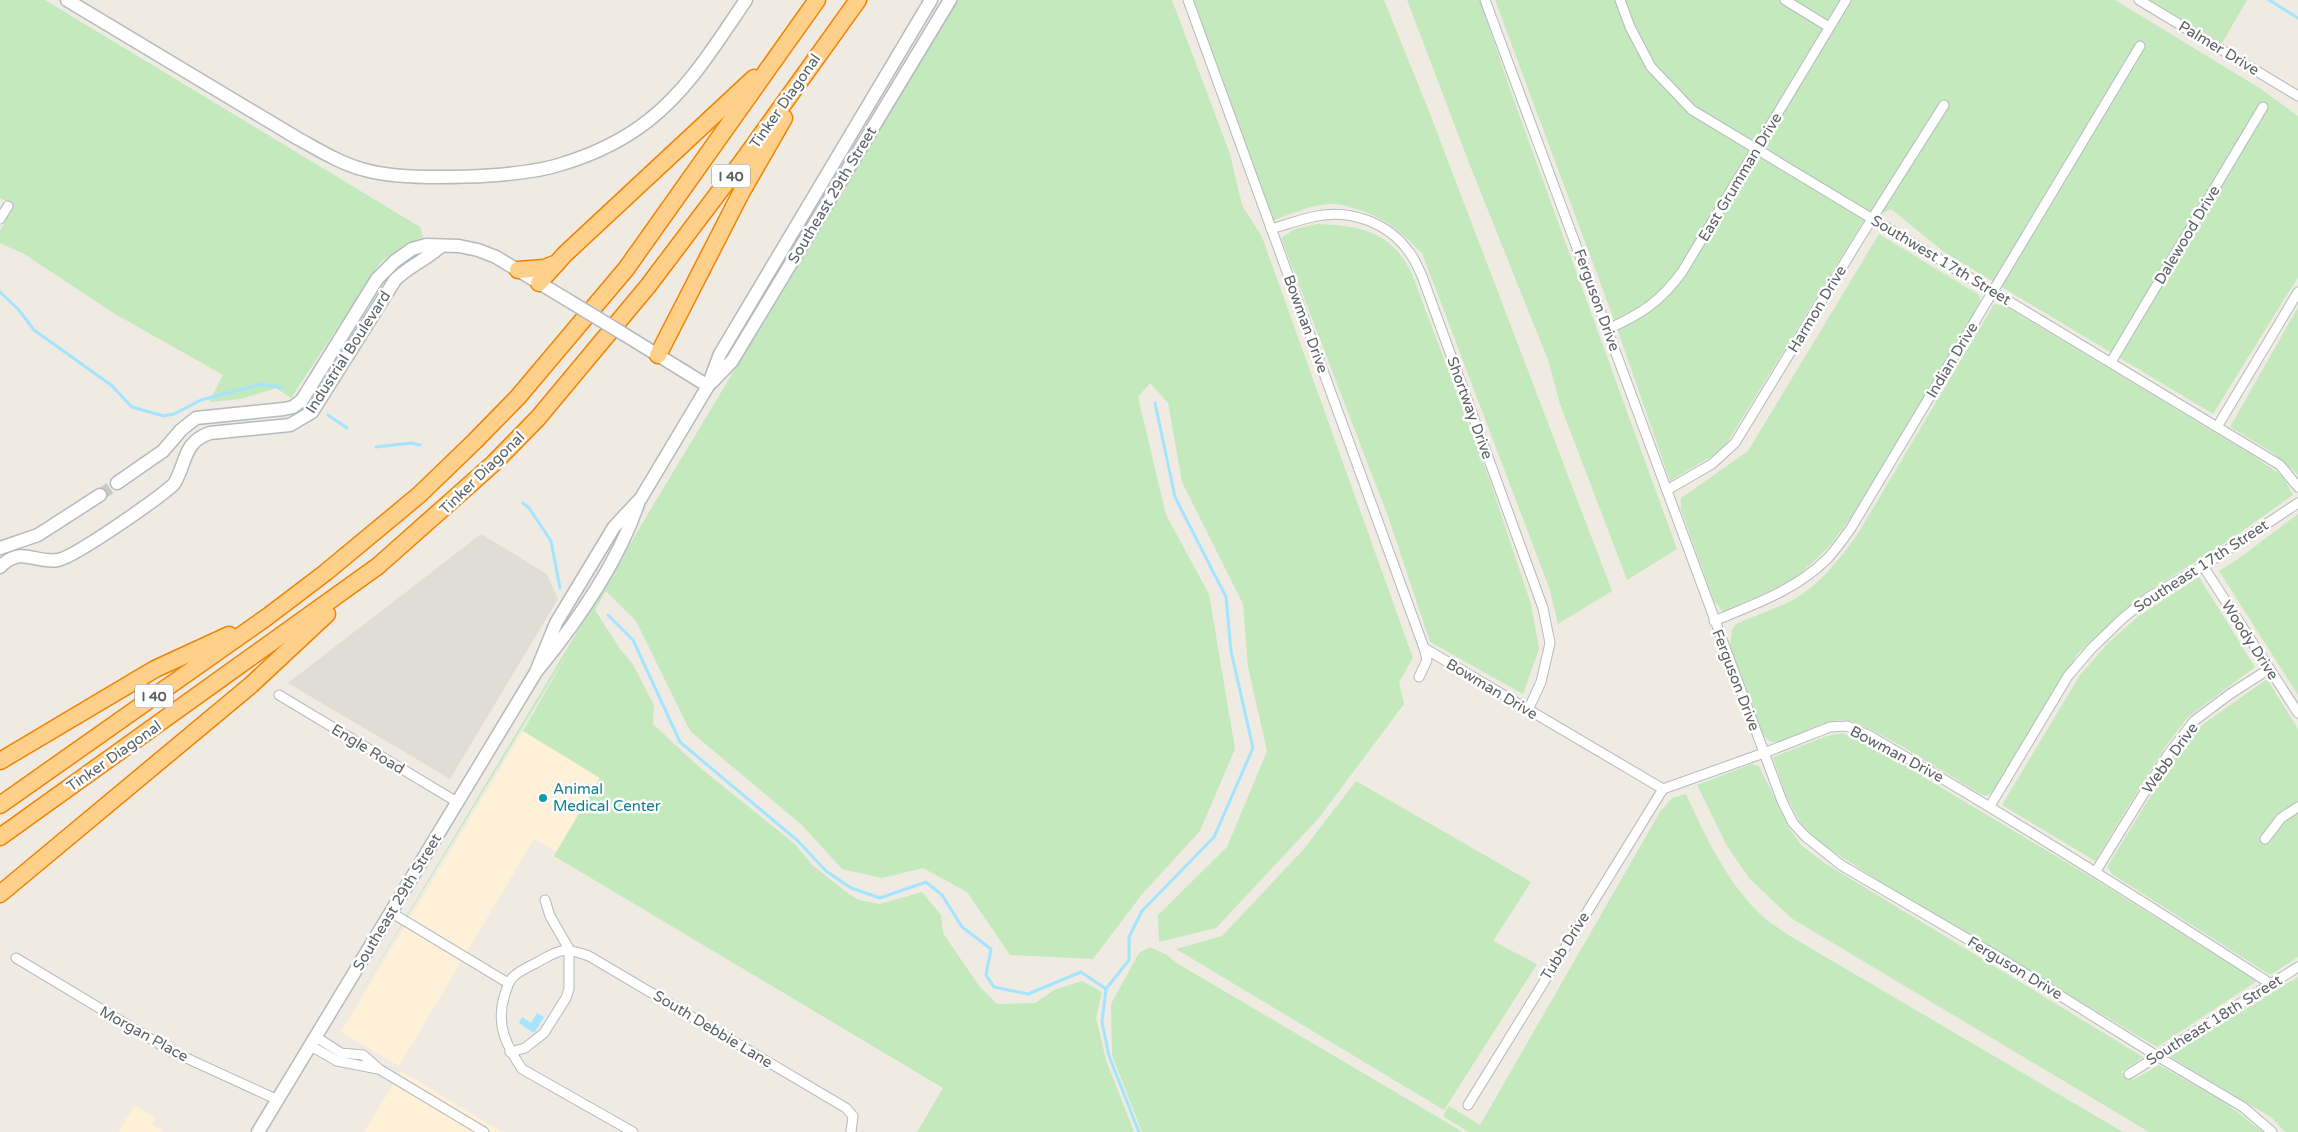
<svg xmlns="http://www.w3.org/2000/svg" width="2298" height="1132" viewBox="0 0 2298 1132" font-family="'Varela Round',sans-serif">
	<rect width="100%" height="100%" fill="#efebe3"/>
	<g fill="#fff0d8">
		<polygon points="523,731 600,777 556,852 534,839 399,1066 341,1032"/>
		<polygon points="401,1071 502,1132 364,1132"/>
		<polygon points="135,1105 155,1118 152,1124 164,1132 118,1132"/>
	</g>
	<polygon fill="#e0ddd7" points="481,534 547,574 558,599 450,779 288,683"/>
	<g fill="#c3e9bd">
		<polygon points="0,0 45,0 420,227 423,237 402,246 380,263 291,398 276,388 241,399 209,402 223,375 115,314 24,254 0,243 0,231 13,205 0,198"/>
		<polygon points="959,0 1172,0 1230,154 1242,205 1262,237 1413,658 1399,682 1404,704 1318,819 1216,928 1159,942 1158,915 1227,847 1267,751 1248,667 1243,604 1182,482 1168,403 1150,383 1138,397 1166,515 1209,594 1235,749 1200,831 1143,893 1093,959 1010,955 967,892 923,868 882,878 842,869 802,825 690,731 636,621 606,591 595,610 620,649 632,663 654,705 653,724 698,766 796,845 812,865 849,894 859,900 880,904 922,892 941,915 943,933 979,986 997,1004 1035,1003 1054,990 1082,981 1102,992 1096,1018 1099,1030 1106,1060 1134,1132 917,1132 943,1088 554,856 600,778 523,731 570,649 338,1030 956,1"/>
		<path d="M1194,0H1384L1430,114L1612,591L1558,624L1550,590L1422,253C1400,232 1386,217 1355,209C1347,206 1337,203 1328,204C1308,206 1288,215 1269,222Z"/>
		<polygon points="1407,0 1480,0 1512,95 1677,549 1627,580 1560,404 1548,360 1471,168"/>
		<polygon points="1495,0 2115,0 2261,89 2298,116 2298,277 2213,414 1944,252 1891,209 1863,222 1727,443 1714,455 1670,481 1613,317"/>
		<polygon points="2149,0 2247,0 2222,43"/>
		<path d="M1317,224C1362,226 1391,231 1412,274L1489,478L1531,604L1539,649L1523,694L1430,642L1389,519L1281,238L1295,229Z"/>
		<polygon points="1879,234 1979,295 1981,303 1852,516 1827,549 1793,580 1727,613 1723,612 1714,601 1681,510 1681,498 1748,451"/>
		<path d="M1994,304L2005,306L2247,452L2283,476L2293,495L2218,548L2143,594L2078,653L1993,793L1986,796L1980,794C1956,780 1864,719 1842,720C1822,721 1800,734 1781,742C1772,743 1769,742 1763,735L1730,646L1732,630L1736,624C1754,616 1773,610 1791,601C1819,586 1841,558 1859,532Z"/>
		<polygon points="2298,307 2298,475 2273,453 2230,427"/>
		<polygon points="2298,514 2298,695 2219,571 2238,559"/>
		<polygon points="2199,577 2255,667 2188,717 2165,747 2095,861 2002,805 2080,675 2108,643 2140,615"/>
		<polygon points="2267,679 2298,729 2298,957 2270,975 2112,874 2107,867 2176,755 2202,725"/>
		<polygon points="1842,733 1863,741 2091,877 2257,981 2157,1047 1902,896 1820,843 1800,822 1786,796 1773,757 1827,736"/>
		<polygon points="1752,764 1759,766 1789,828 1801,845 1823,862 2143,1057 2121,1072 2133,1080 2159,1065 2224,1102 2263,1132 2149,1132 1791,918 1749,878 1727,846 1697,785"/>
		<polygon points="1356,781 1531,882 1493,941 1537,964 1444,1110 1176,949 1222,936 1303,850"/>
		<path d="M1686,794C1705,836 1726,880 1759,913C1768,922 1780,929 1790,936L2123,1132H1469L1443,1116L1449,1106L1480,1125L1660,812L1672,798Z"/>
		<polygon points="1150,947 1167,955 1175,962 1463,1132 1142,1132 1112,1055 1111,1004 1139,953"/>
		<polygon points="2298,977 2298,1132 2285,1132 2272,1118 2169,1056"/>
	</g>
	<polygon fill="#a3e4ff" points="537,1013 544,1017 534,1033 519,1023 522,1017 531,1023"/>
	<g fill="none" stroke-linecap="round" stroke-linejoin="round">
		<g stroke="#a3e4ff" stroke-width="3">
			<polyline points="2269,0 2298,18"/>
			<polyline points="0,292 18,309 34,330 111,385 132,407 164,416 174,414 201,400 262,384 283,388"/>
			<polyline points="328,415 347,428"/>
			<polyline points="376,447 412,443 420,445"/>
			<polyline points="523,503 529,508 551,541 560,588"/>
			<polyline points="608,615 633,640 680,742 798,841 826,871 851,888 880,898 926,882 942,895 962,927 991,949 986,975 994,987 1028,994 1081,972 1106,989"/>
			<polyline points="1139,1132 1109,1056 1102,1022 1106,989 1129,960 1129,937 1142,911 1214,837 1253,748 1231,651 1226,597 1175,497 1155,403"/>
		</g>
		<polyline stroke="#cac8c4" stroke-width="12" stroke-dasharray="12 6" stroke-linecap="butt" points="100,495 117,483"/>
		<g stroke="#b6babe" stroke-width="11">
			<g id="street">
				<polyline points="1188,0 1424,648 1427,660 1419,677"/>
				<polyline points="1485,0 1782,801 1793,823 1806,837 1841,865 2000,958 2157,1056 2243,1107 2272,1132"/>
				<polyline points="1620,0 1630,27 1651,67 1692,110 2280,465 2298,487"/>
				<polyline points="1785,0 1829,27"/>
				<polyline points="2139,0 2298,96"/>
				<polyline points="0,219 8,206"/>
				<path d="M1271,229C1285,225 1299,220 1312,217C1348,208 1388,222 1409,252C1415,259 1418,268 1422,276L1543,608L1550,643L1541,682L1528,710"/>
				<path d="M1608,329C1641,314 1660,302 1682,272L1846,0"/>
				<polyline points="2111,362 2263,107"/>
				<polyline points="2217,427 2298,292"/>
				<polyline points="1667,490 1712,464 1735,443 1858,241 1944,105"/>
				<polyline points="2203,566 2298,713"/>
				<path d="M1714,621C1755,604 1796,590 1828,558C1836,549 1844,538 1851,528L2140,46"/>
				<path d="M1424,648L1663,789L1764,753L1830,727L1847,726L1868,735C2005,814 2138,898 2271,984"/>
				<polyline points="279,695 457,802"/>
				<polyline points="1990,806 2068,676 2091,649 2122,619 2149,597 2203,566 2298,503"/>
				<polyline points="2265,839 2281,818 2298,807"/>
				<polyline points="2096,871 2167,756 2194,721 2230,694 2269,669"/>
				<polyline points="392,913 508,983"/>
				<polyline points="16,958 171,1051 278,1100"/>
				<polyline points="316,1037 341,1053 363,1055 379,1069 484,1132"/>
				<polyline points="311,1046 337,1061 378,1069"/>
				<polyline points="510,1052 525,1048 544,1033 566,998 569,989 569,949 550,916 545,900"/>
				<polyline points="2129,1074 2298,967"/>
				<polyline points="1468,1105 1663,789"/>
				<path d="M633,1132L522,1069C506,1045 495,1024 505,994C507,988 508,982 513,977C519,971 528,967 536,963C560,950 562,946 589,956L846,1108L853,1116L851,1132"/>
			</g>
		</g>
		<g stroke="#b4babe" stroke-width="15">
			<g id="secondary">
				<path d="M67,0L297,138C319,150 341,164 365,170C409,182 522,178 565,163C594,154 625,139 649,120C690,88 717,42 746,0"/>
				<polyline points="622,333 708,386"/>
				<polyline points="712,382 732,361 950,0"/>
				<polyline points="117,483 163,451 181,430 196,418 284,409 293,407 302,400 377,279 395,261 412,249 426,245 459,246 478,250 496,257 566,299"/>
				<polyline points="0,548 38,535 100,495"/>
				<path d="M0,567C22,545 34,564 58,560C75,557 159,498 174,484C187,462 183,442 210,433L290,425L312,412L395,280C409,266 426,260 441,246"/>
				<polyline points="536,672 556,623 614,527 641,498 708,386 720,354 931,0"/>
				<path d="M258,1132L536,672C577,622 617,565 638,504"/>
			</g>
		</g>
		<g stroke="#f28300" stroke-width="19">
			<g id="highway">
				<polyline points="518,270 544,268 557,263"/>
				<polyline points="539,283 565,254 754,78"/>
				<polyline points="658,355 741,193 784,118"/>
				<polyline points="0,761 155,669 229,635"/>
				<polyline points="0,805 267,617 325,573 419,495 475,441 518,397 626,269 817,0"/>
				<polyline points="0,837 378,566 494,463 538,418 648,286 744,159 858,0"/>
				<polyline points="0,894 251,685 327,614"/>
			</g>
		</g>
		<use href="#street" stroke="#fff" stroke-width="9"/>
		<use href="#secondary" stroke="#fff" stroke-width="12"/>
		<use href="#highway" stroke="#ffd08a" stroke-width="16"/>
		<g stroke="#b4babe" stroke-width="15" stroke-linecap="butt">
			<polyline id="secondary-bridge" points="566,299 622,333"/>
		</g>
		<use href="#secondary-bridge" stroke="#fff" stroke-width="12"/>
	</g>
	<circle fill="#0f9aa8" stroke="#fff" stroke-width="2" cx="543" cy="798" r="5"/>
	<g text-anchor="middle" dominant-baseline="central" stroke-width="5" stroke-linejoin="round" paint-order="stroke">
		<g fill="#fff" stroke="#8c9093" stroke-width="1">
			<rect x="712" y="164.5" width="38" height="23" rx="4"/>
			<rect x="135" y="684.5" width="38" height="23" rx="4"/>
		</g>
		<g font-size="14" font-weight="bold" fill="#5b6165">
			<text x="731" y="176">I 40</text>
			<text x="154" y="696">I 40</text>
		</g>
		<g font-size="15" fill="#5b6165" stroke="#fff">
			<text transform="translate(2219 48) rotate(31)">Palmer Drive</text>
			<text transform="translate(785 101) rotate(-55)">Tinker Diagonal</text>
			<text transform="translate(1740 177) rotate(-59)">East Grumman Drive</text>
			<text transform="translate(832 195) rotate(-59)">Southeast 29th Street</text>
			<text transform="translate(2187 235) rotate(-59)">Dalewood Drive</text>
			<text transform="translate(1941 260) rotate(31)">Southwest 17th Street</text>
			<text transform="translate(1597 300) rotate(70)">Ferguson Drive</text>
			<text transform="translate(1817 309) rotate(-59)">Harmon Drive</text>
			<text transform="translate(1306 324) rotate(70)">Bowman Drive</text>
			<text transform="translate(348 352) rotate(-57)">Industrial Boulevard</text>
			<text transform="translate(1952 360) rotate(-59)">Indian Drive</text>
			<text transform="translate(1470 408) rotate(70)">Shortway Drive</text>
			<text transform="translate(482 473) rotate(-44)">Tinker Diagonal</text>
			<text transform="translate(2201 566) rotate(-33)">Southeast 17th Street</text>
			<text transform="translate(2250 640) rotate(57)">Woody Drive</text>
			<text transform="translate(1736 680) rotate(69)">Ferguson Drive</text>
			<text transform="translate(1492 689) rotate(31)">Bowman Drive</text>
			<text transform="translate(368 749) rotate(31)">Engle Road</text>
			<text transform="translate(1897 754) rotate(28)">Bowman Drive</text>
			<text transform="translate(114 756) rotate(-35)">Tinker Diagonal</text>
			<text transform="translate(2170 758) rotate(-54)">Webb Drive</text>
			<text transform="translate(397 902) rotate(-59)">Southeast 29th Street</text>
			<text transform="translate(1565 946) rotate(-58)">Tubb Drive</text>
			<text transform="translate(2015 968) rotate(31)">Ferguson Drive</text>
			<text transform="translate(2214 1020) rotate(-32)">Southeast 18th Street</text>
			<text transform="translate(713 1029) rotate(31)">South Debbie Lane</text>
			<text transform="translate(144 1034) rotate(29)">Morgan Place</text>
		</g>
		<g font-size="15" fill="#0d838f" stroke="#fff" text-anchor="start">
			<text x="553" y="789">Animal<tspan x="553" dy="17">Medical Center</tspan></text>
		</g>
	</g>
</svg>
